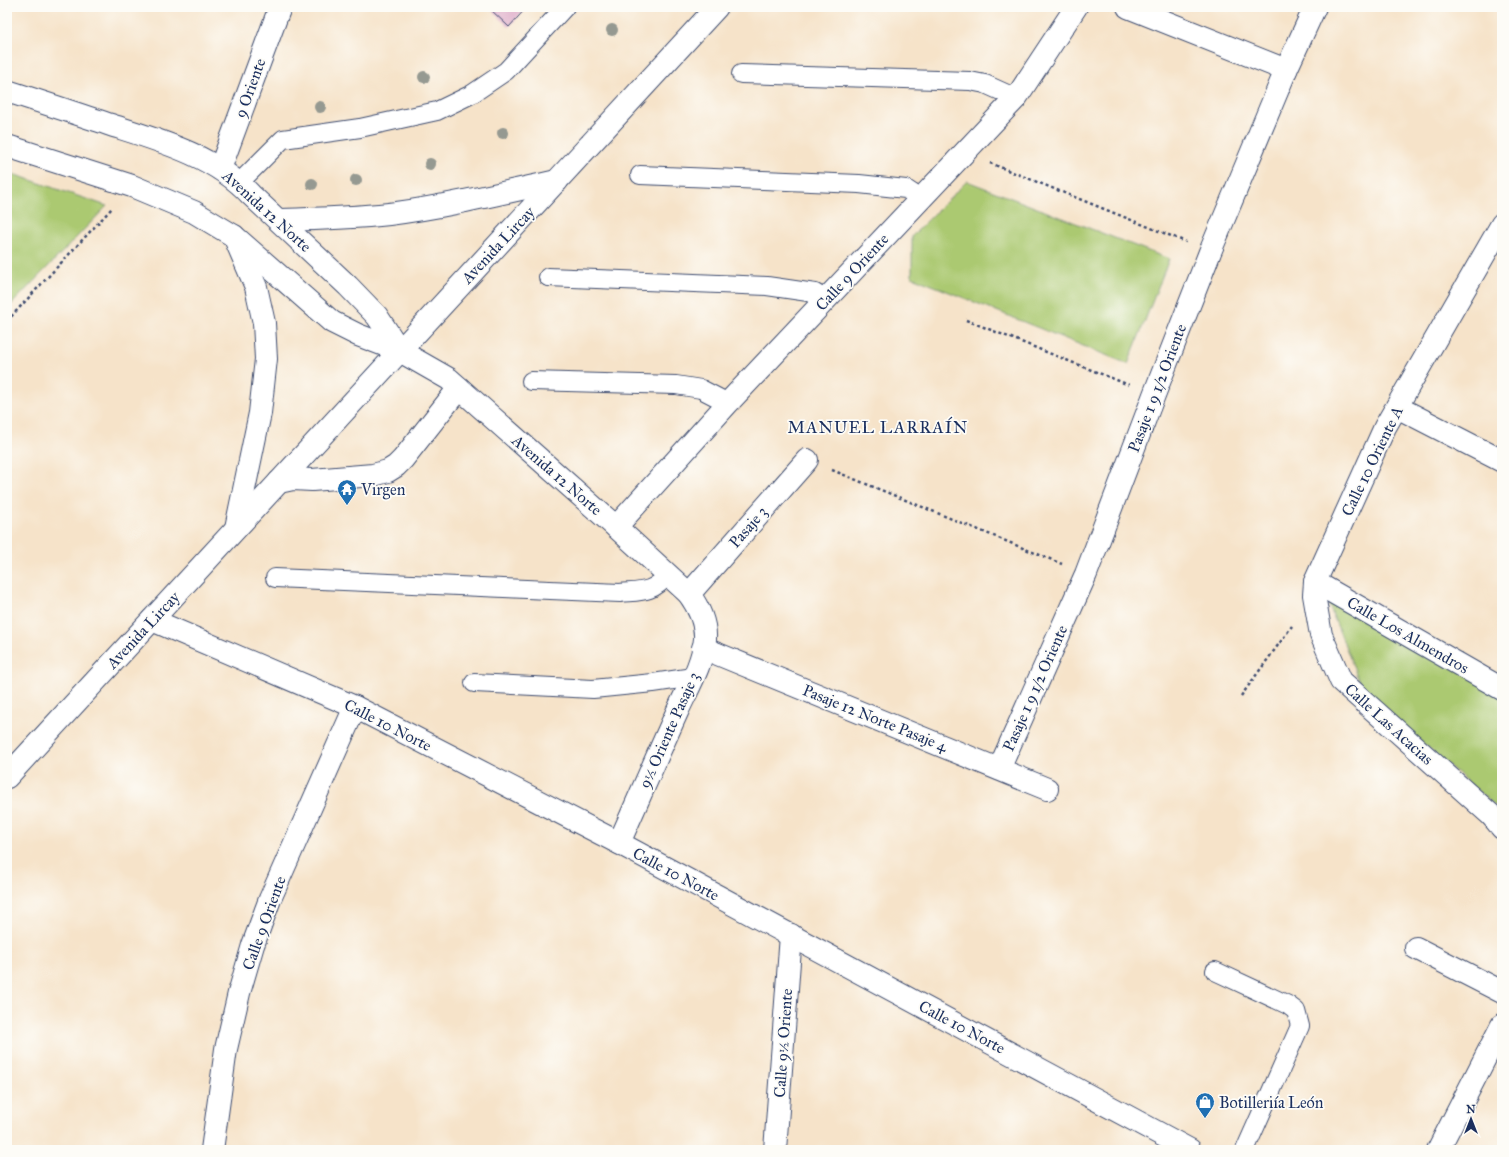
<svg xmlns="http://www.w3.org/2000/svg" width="1509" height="1157" viewBox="0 0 1509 1157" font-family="'IM FELL Great Primer',serif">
	<rect width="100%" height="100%" fill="#fdfcf7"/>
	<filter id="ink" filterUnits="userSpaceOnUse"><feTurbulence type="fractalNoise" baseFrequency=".025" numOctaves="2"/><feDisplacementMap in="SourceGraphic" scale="8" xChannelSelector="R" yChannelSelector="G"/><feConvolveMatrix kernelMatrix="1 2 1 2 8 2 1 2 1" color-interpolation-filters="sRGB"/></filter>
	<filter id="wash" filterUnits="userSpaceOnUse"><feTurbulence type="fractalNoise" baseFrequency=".012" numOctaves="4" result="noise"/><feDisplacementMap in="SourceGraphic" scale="16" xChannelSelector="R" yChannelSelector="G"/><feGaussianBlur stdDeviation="0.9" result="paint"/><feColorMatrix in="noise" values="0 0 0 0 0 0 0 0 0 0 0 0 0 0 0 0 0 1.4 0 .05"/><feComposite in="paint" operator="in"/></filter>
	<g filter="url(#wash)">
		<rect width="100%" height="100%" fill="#f6e3c9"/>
		<g fill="#abc971" stroke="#637c68">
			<polygon points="7,172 107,206 7,309"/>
			<polygon points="967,181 1169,259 1128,364 912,277 912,236"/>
			<polygon points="1325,595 1502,689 1502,812 1363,691"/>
		</g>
		<g id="blocks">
			<polygon fill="#d99fc1" points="488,7 527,7 509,27"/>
		</g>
	</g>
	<g filter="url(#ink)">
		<use href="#blocks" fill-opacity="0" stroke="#3c4a6e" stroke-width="1"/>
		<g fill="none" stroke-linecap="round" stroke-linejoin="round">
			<g stroke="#3c4a6e" stroke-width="20">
				<g id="lane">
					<polyline points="741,74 970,81 985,84 1016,98"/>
					<polyline points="640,175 859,184 906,189 921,199"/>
					<polyline points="239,183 283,139 360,128 437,111 472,94 506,71 565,7"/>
					<polyline points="548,277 767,286 815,293 826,300"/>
					<polyline points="531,381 676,385 701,389 728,403"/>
					<path d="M275,578L620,593C642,591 652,593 668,575"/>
					<polyline points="474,683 593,689 653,683 693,677"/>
					<polyline points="1215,971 1288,1005 1296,1011 1300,1026 1245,1150"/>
				</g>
			</g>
			<g stroke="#3c4a6e" stroke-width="24">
				<g id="street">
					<polyline points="1128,7 1286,70"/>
					<polyline points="220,169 280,7"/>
					<polyline points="1502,224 1385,427 1315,582 1314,595 1321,635 1341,681 1491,815 1502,828"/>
					<polyline points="1397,407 1502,461"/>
					<polyline points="279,482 293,479 312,480 373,475 388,471 396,466 403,459 459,388"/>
					<polyline points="616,527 728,403 1016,98 1076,7"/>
					<polyline points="1315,582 1502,689"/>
					<polyline points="689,594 807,460"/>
					<polyline points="703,648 1047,789"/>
					<polyline points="999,769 1086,574 1154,395 1210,252 1286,70 1315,7"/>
					<polyline points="1416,948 1502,992"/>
					<polyline points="212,1150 226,1049 239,993 253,945 270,899 355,707"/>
					<polyline points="775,1150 791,935"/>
					<polyline points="1438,1150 1502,1025"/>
				</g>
			</g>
			<g stroke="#3c4a6e" stroke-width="24">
				<g id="secondary">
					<path d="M7,91C42,102 77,114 111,125C161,141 215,156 251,195L348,286L377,316L400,351"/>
					<path d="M7,146L132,186L194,212L234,236L332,322L358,335L400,351L449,379L616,527L689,594C699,608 706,622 705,639C703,663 688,688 678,710C658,754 639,798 619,843"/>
					<polyline points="152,620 355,707 619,843 1190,1150"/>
				</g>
			</g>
			<g stroke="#3c4a6e" stroke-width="24">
				<g id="primary">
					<path d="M279,220C315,219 352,218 389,214C445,207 501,193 557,181"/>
					<polyline points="234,236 256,287 264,323 266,359 260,413 236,528"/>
					<polyline points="7,777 717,7"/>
				</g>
			</g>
			<g stroke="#3c4a6e" stroke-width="2.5" stroke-dasharray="3 3" stroke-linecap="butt">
				<polyline points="990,163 1186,242"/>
				<polyline points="966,320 1129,385"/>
				<polyline points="7,321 113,207"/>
				<polyline points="832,470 1062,564"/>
				<polyline points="1241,696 1292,626"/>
			</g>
			<use href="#lane" stroke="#fff" stroke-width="18"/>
			<use href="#street" stroke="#fff" stroke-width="22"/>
			<use href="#secondary" stroke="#fff" stroke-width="22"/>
			<use href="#primary" stroke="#fff" stroke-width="22"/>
		</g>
		<g fill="#959991">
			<circle cx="612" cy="30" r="6"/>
			<circle cx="424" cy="77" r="6"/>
			<circle cx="320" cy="107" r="6"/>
			<circle cx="503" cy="133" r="6"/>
			<circle cx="430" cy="164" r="6"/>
			<circle cx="356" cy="180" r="6"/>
			<circle cx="312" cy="184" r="6"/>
		</g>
	</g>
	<defs>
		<g id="temple-pin" transform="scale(1)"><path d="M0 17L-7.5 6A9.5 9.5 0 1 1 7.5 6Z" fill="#1f6fb2" stroke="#fdfcf7"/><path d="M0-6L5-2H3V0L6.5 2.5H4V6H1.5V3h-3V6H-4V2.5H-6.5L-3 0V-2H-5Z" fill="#fff"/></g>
		<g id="shop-pin" transform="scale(1)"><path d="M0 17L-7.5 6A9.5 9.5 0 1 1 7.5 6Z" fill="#1f6fb2" stroke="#fdfcf7"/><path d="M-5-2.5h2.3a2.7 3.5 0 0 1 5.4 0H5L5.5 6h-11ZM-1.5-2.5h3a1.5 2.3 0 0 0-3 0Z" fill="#fff"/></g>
	</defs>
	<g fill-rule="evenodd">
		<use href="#temple-pin" x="347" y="489"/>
		<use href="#shop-pin" x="1205" y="1102"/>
	</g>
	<g text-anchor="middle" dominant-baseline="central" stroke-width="3.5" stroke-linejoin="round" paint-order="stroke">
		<g font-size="16" fill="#1b2f5e" stroke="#fdfcf7">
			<text transform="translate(250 88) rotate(-70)">9 Oriente</text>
			<text transform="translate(267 211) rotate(42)">Avenida 12 Norte</text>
			<text transform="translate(498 245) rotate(-47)">Avenida Lircay</text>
			<text transform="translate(852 272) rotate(-47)">Calle 9 Oriente</text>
			<text transform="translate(1157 388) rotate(-69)">Pasaje 1 9 1/2 Oriente</text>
			<text transform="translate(1372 461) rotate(-64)">Calle 10 Oriente A</text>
			<text transform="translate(557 475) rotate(41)">Avenida 12 Norte</text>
			<text transform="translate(748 527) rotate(-49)">Pasaje 3</text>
			<text transform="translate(143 630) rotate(-47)">Avenida Lircay</text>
			<text transform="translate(1408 635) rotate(30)">Calle Los Almendros</text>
			<text transform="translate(1035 688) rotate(-66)">Pasaje 1 9 1/2 Oriente</text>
			<text transform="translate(875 718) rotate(22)">Pasaje 12 Norte Pasaje 4</text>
			<text transform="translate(1389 724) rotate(42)">Calle Las Acacias</text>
			<text transform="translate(388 725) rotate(27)">Calle 10 Norte</text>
			<text transform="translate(669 730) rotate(-66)">9½ Oriente Pasaje 3</text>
			<text transform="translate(676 874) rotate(28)">Calle 10 Norte</text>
			<text transform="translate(264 923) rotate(-70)">Calle 9 Oriente</text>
			<text transform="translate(962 1027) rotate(28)">Calle 10 Norte</text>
			<text transform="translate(783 1043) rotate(-86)">Calle 9½ Oriente</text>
		</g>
		<g font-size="16" fill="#1b2f5e" stroke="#fdfcf7" text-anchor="start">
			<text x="361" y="489">Virgen</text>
			<text x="1219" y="1102">Botilleriía León</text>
		</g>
		<g font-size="17" letter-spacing="1" fill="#1b2f5e" stroke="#fdfcf7">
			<text x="878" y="427">MANUEL LARRAÍN</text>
		</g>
	</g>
	<rect width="1509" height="1157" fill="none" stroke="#fdfcf7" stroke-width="24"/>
	<g transform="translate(1471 1119)" stroke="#fdfcf7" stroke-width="3" paint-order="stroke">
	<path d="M0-3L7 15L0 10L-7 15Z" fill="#1b2f5e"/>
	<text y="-6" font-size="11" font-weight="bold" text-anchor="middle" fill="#1b2f5e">N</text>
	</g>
</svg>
